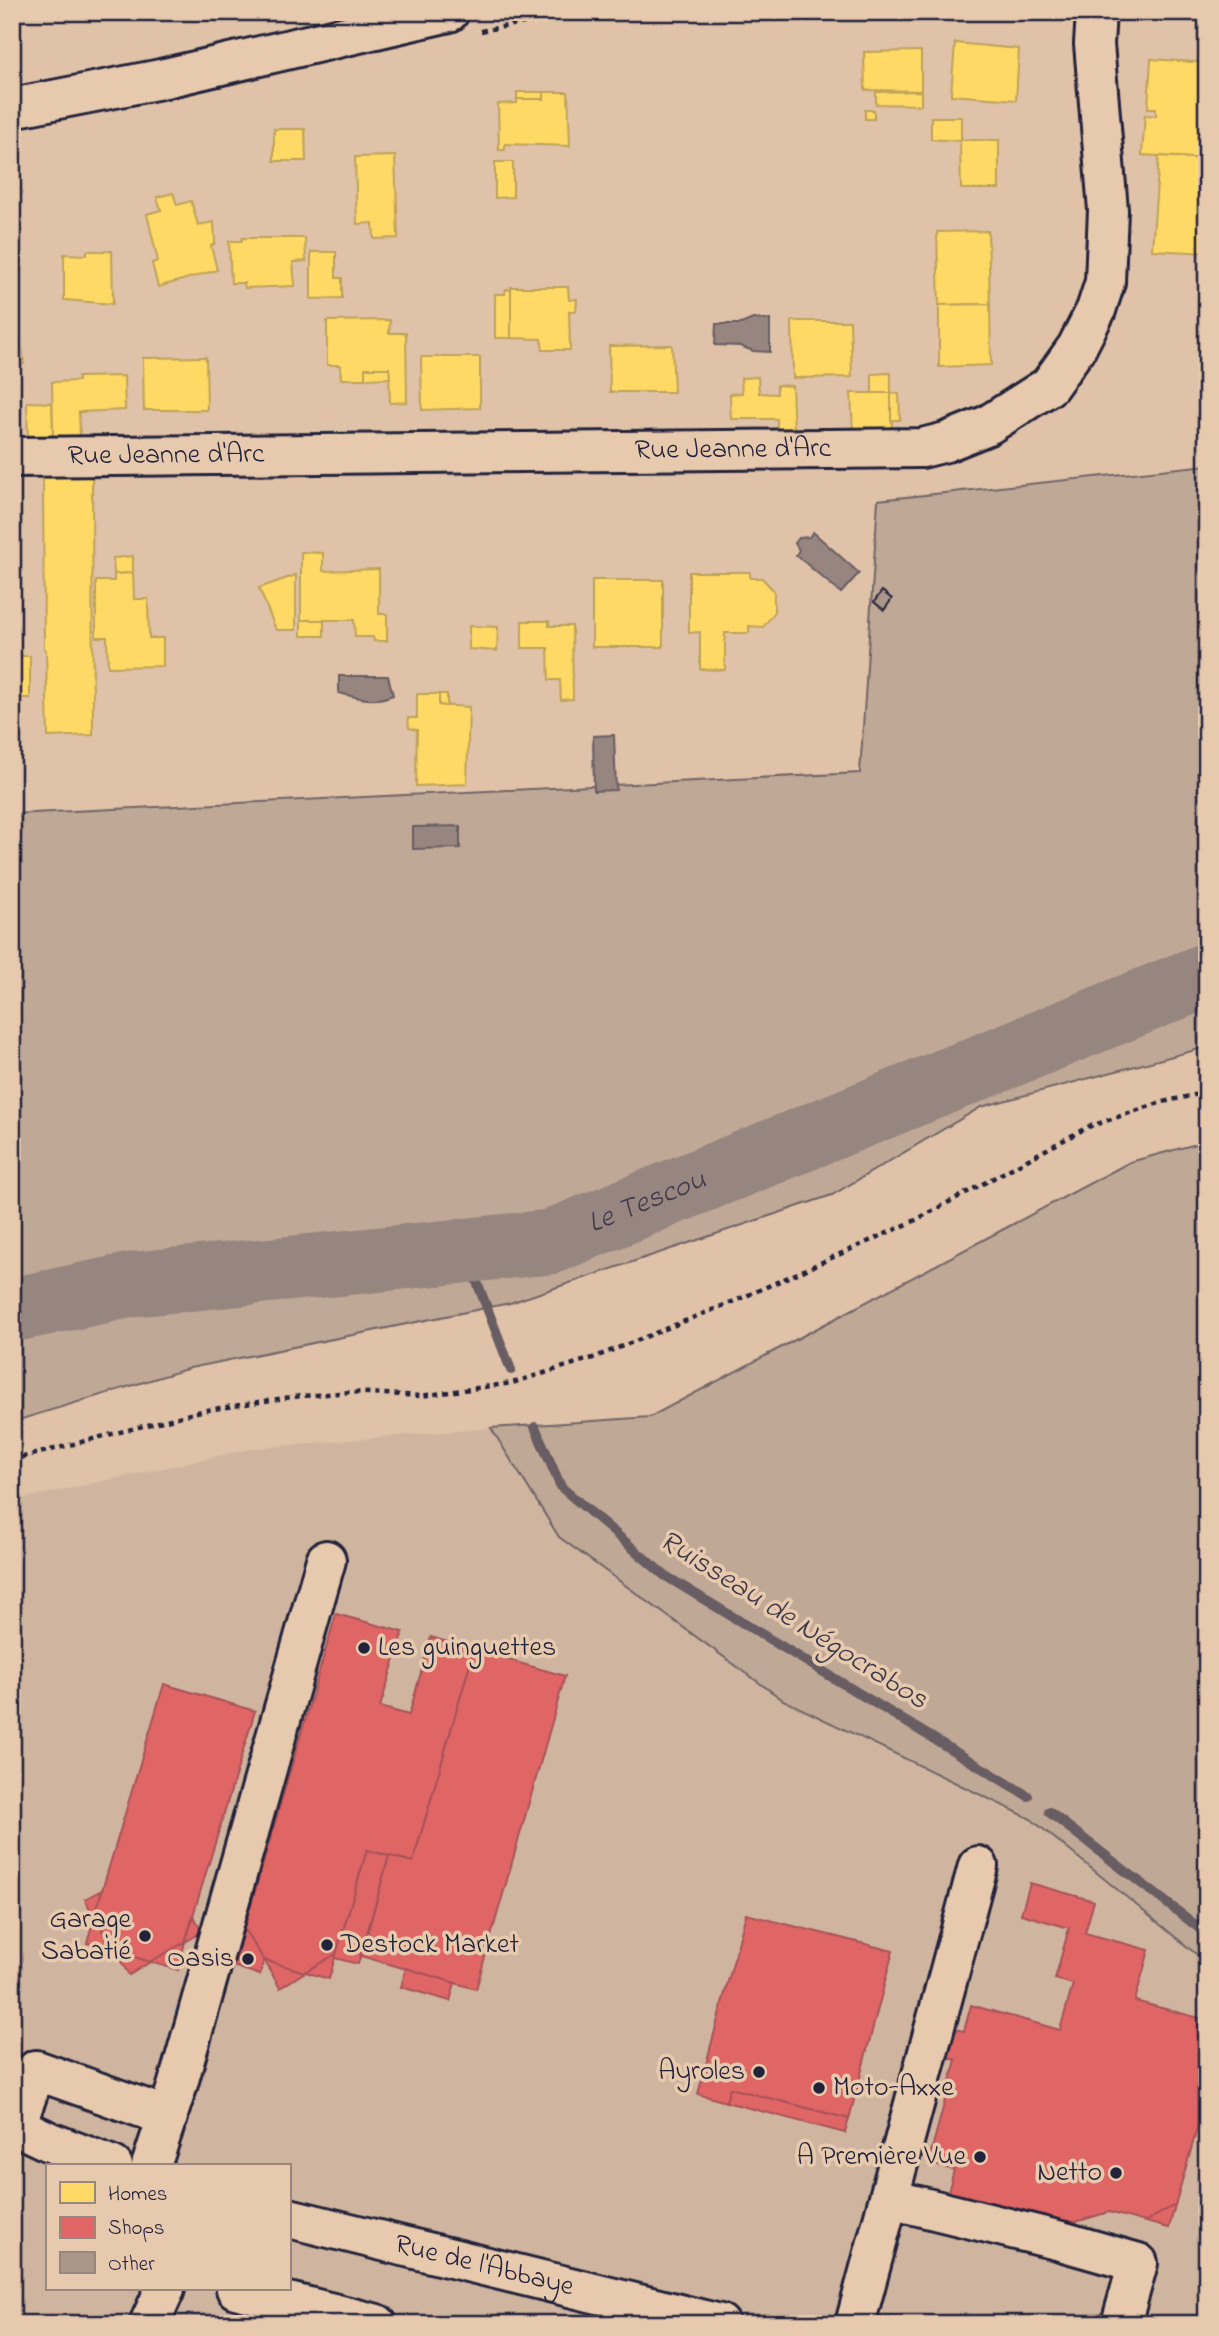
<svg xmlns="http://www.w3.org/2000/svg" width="1219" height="2336" viewBox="0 0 1219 2336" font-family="'Indie Flower',sans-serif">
	<rect width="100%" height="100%" fill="#dfc2a8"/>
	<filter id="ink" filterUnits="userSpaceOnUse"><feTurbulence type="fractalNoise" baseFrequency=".0143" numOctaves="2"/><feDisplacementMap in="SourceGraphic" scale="14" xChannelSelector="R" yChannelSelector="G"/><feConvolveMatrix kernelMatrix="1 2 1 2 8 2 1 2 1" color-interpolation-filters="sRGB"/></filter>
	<g filter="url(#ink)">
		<path fill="#cfb59f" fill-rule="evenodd" d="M491,1428L559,1537L783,1700L1031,1819L1207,1954V2324H12V1501L255,1448ZM47,2166H289V2289H47Z"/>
		<g fill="#c0a896" stroke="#716568" stroke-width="2">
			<polygon points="1207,465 1207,1047 981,1107 832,1195 510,1303 190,1368 12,1422 12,814 860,773 878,500"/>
			<polygon points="1207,1141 1207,1963 1031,1819 783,1700 559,1537 491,1428 650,1417 1130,1162"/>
		</g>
		<g fill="#97857f" stroke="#685d64" stroke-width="2">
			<polygon points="753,319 770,320 770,352 753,351 740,346 715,345 716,324 741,324"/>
			<polygon points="813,532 859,573 841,593 796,555 799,550 795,543 799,538 809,537"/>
			<path d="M339,676H388L393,695C374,703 358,698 339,693Z"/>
			<polygon points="614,735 616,790 594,791 593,736"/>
			<polygon points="460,826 460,848 413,849 413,827"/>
		</g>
		<g fill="#ffd966" stroke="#bda259" stroke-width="2">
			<polygon points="955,43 1019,49 1016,100 951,95"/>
			<polygon points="921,51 921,91 865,90 864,52"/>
			<polygon points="1151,59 1207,63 1207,159 1142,155 1145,115 1156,116 1156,108 1148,108"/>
			<polygon points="921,91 921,105 876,104 876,92"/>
			<rect x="517" y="92" width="27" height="7"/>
			<polygon points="544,92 568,92 570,146 505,144 505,150 499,150 498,104 517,103 517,99 544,99"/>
			<rect x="865" y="110" width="9" height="9"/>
			<polygon points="931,117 961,117 961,140 999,140 999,189 961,189 960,141 931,139"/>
			<polygon points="274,129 305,129 306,161 274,161"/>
			<polygon points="395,156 398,238 374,239 373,223 357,224 355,157"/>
			<polygon points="1159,156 1207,159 1207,253 1152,250"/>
			<polygon points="495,162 513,162 513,197 495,198"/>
			<polygon points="173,193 177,205 191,201 198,225 214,222 215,243 211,246 217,270 158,287 152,263 158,261 147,214 161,210 157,197"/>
			<polygon points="988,231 990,304 939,305 937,232"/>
			<polygon points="242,238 305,238 306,261 293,262 295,286 245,288 244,283 231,283 229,241 242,241"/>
			<polygon points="87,251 112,251 113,304 64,300 64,254 87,255"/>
			<polygon points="311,252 336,252 336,278 342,278 342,298 311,299"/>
			<polygon points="511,287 568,287 569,300 577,299 576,311 569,311 570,350 543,350 541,339 511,338"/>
			<polygon points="506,289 511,290 511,338 495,338 495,294 505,294"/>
			<polygon points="17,302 21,304 18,309 24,364 12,365 12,306"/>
			<polygon points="990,304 991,365 939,367 939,305"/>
			<polygon points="390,320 389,333 406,333 407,402 390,403 389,368 365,368 365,379 341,379 340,365 327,365 327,321"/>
			<polygon points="792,321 850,321 852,377 793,378"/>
			<polygon points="672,345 674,392 610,392 609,346"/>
			<polygon points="206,357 207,410 144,410 143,358"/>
			<polygon points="421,357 480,357 480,408 422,410"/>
			<polygon points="365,368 389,368 390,378 365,379"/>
			<polygon points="891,373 891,393 872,393 872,374"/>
			<polygon points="124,376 125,410 79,412 80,438 53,438 52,382 78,381 78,377"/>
			<polygon points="758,377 759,393 777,394 777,385 792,386 794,434 777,434 777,419 731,419 730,394 742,393 741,378"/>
			<polygon points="851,393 891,393 892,433 853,433"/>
			<polygon points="891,393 899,394 900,420 891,420"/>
			<polygon points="27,402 52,403 53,438 28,440"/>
			<polygon points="92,475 93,735 48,737 46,650 44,649 43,477"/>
			<polygon points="301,552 323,553 323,571 379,569 379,614 387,614 387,641 374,641 373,637 355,637 354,620 301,620"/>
			<polygon points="133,556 133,573 114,574 113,558"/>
			<polygon points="689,572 750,572 750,578 762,578 774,591 774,613 763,627 749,626 749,633 725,633 725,670 700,669 700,632 689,633"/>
			<polygon points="133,573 134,599 148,599 149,638 163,638 163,666 108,667 107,637 96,637 96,581 114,581 114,574"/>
			<polygon points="296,575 296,630 276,630 259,588"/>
			<rect x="592" y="580" width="71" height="67"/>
			<rect x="301" y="620" width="23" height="16"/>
			<polygon points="522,621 549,621 549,626 572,626 573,699 561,700 560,680 549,680 548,648 522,648"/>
			<polygon points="469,626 498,627 497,651 469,649"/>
			<rect x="12" y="656" width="18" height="42"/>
			<polygon points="417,694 439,694 439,705 469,707 467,784 416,786 417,730 409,728 408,718 417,718"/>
			<polygon points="439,694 447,694 447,706 439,705"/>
		</g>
		<g fill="#e06666" stroke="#a75259" stroke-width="2">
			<polygon points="336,1614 403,1632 380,1707 409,1715 431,1637 474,1650 413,1862 367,1850 336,1954 305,1972 264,1960 244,1929"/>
			<polygon points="474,1650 565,1676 476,1989 361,1956 389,1856 413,1862"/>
			<polygon points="164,1684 255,1711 185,1942 150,1962 115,1951 94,1917"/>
			<polygon points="367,1850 389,1856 358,1964 335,1958"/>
			<polygon points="1030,1883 1094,1901 1085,1933 1149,1950 1135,2001 1207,2020 1207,2094 1175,2205 1145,2222 1109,2212 1059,2227 947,2196 954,2170 928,2163 956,2060 946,2057 954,2029 964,2031 971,2005 1060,2030 1073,1984 1055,1979 1069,1928 1021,1914"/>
			<polygon points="102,1890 94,1917 85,1899"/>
			<polygon points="746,1914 893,1951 849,2119 730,2088 726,2102 698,2094"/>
			<polygon points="194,1916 202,1932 185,1942"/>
			<polygon points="94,1917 115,1951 87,1943"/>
			<polygon points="244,1929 264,1960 260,1975 233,1966"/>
			<polygon points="185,1942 178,1970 150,1962"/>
			<polygon points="115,1951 150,1962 129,1975"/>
			<polygon points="336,1954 329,1979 305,1972"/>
			<polygon points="264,1960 305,1972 280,1988"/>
			<polygon points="406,1968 455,1983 450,2001 401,1987"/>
			<polygon points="730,2088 849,2119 845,2133 726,2102"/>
			<polygon points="1175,2205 1169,2228 1145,2222"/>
			<polygon points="1207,2293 1207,2318 1200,2317"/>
		</g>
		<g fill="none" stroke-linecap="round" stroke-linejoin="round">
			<g stroke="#685d64" stroke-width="10">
				<polyline points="465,1251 511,1370"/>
				<polyline points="535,1427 561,1487 664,1575 1028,1796"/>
				<polyline points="1049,1812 1207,1934"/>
			</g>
			<path stroke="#97857f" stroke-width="65" id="s1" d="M12,1310L136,1284L550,1242L1207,975"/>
		</g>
		<polygon fill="#ab968a" stroke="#22223b" stroke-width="2" points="882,591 892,599 884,610 874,602"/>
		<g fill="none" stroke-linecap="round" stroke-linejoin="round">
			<g stroke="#22223b" stroke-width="44">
				<g id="minor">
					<path id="s2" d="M12,457L922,448L946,442L988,425L1049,386L1077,347L1096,310L1105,282L1108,210L1094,44L1096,12"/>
					<polyline points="16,2126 36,2070 168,2117"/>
					<polyline points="151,2166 177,2087 326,1560"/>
					<polyline points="890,2199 1061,2241 1138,2263 1121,2324"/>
					<polyline points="236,2289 377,2324"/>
					<polyline points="149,2324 165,2289"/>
					<polyline points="855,2324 978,1866"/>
				</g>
			</g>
			<g stroke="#22223b" stroke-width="44">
				<g id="major">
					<polyline points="12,108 161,79 449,12"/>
					<polyline points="12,2124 50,2142 113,2166"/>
					<path id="s3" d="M289,2218L720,2324"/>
				</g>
			</g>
			<g stroke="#22223b" stroke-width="4.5" stroke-dasharray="5 5" stroke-linecap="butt">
				<polyline points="481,31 580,12"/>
				<polyline points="12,1460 201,1411 291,1397 351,1392 421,1396 512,1383 593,1358 737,1300 912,1222 1088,1127 1159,1103 1207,1092"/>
			</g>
			<use href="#minor" stroke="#e7c9ad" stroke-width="38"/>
			<use href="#major" stroke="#e7c9ad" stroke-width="38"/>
		</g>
	</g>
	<g fill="#22223b" stroke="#e7c9ad" stroke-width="2.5">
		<circle cx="364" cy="1648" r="7"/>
		<circle cx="145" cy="1936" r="7"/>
		<circle cx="327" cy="1945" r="7"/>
		<circle cx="248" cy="1959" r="7"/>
		<circle cx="759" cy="2072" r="7"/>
		<circle cx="819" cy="2088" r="7"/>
		<circle cx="980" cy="2157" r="7"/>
		<circle cx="1116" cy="2173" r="7"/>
	</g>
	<g text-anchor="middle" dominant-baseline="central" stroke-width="7" stroke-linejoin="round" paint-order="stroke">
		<g font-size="28" fill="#22223b" stroke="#e7c9ad">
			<text stroke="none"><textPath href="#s2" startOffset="721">Rue Jeanne d'Arc</textPath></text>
			<text stroke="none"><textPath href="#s2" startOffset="154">Rue Jeanne d'Arc</textPath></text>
			<text stroke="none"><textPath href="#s3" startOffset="201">Rue de l'Abbaye</textPath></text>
		</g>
		<g font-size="28" fill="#22223b" stroke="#e7c9ad" text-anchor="end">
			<text x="378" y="1648" text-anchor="start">Les guinguettes</text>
			<text x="131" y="1920">Garage<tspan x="131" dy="32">Sabatié</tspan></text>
			<text x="341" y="1945" text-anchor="start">Destock Market</text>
			<text x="234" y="1959">Oasis</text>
			<text x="745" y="2072">Ayroles</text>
			<text x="833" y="2088" text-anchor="start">Moto-Axxe</text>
			<text x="966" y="2157">A Première Vue</text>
			<text x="1102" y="2173">Netto</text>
		</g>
		<g font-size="30" font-style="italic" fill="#3f3b4c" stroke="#e7c9ad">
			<text stroke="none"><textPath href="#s1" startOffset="648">Le Tescou</textPath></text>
			<text transform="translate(793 1621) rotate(32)">Ruisseau de Négocrabos</text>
		</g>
	</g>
	<rect width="1219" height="2336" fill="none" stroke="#e7c9ad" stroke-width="42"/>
	<rect x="21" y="21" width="1177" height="2294" fill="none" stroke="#22223b" stroke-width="2.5" filter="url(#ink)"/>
	<rect x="46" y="2164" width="245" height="126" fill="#e7c9ad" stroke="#98867f" stroke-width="2"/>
	<rect x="60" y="2182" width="35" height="21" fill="#ffd966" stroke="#98867f" stroke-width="2"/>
	<text x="108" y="2200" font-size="21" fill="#22223b">Homes</text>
	<rect x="60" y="2217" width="35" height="21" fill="#e06666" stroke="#98867f" stroke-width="2"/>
	<text x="108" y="2234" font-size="21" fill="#22223b">Shops</text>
	<rect x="60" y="2252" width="35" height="21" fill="#ab968a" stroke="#98867f" stroke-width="2"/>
	<text x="108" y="2270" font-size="21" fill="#22223b">Other</text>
</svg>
